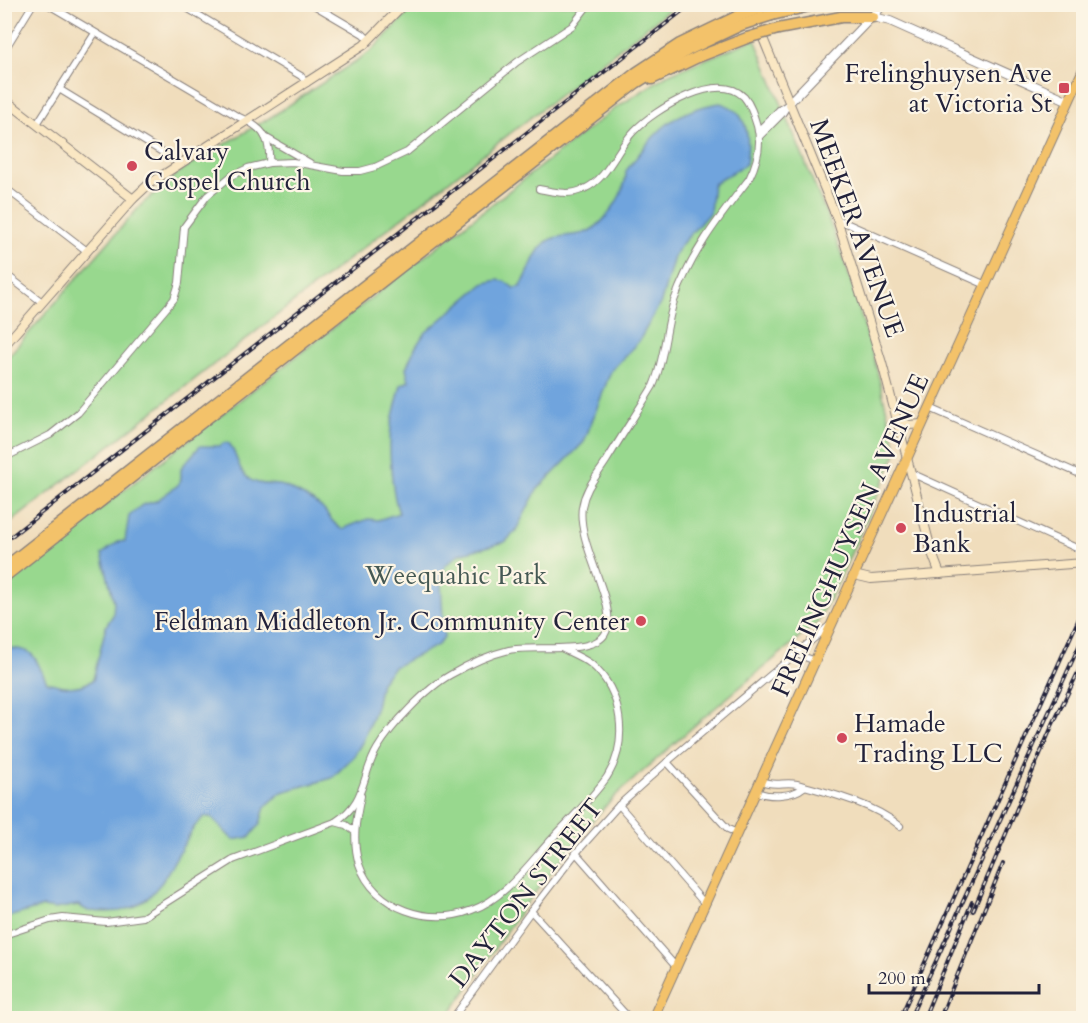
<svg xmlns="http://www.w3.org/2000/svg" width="1088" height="1023" viewBox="0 0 1088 1023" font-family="Cardo,serif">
	<rect width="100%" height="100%" fill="#fcf5e5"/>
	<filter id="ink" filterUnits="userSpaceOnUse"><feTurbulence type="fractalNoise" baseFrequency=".0167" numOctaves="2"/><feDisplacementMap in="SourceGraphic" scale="12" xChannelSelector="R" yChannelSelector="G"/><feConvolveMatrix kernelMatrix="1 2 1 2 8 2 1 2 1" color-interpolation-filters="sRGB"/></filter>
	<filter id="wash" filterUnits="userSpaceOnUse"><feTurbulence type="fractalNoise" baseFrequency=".008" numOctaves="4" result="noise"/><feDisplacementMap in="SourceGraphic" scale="24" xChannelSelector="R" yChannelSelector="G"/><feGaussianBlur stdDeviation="1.35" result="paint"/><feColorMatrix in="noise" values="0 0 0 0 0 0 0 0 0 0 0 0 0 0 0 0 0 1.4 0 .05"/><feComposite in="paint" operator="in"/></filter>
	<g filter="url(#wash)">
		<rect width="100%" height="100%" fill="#f0ddbc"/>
		<g fill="#98d88e" stroke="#5d7d64" stroke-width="1.5">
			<polygon points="416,5 675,5 5,527 5,360 141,205 184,168 271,117 371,51"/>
			<polygon points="755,39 830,223 850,278 876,366 896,449 895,456 840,578 817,623 703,718 615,796 592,821 525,905 447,1018 5,1018 5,583 614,109 667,75"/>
		</g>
		<path fill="#70a4dd" stroke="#49638c" stroke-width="1.5" d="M720,103C749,110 750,140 746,164L713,184L710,212L681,245L674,257L661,302L639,341L611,371L584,442L537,490L515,532L505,542L459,554L445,566L441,583L444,637L438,645L394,667L381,682L376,707L363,741L354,756L332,778L282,792L265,807L260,824L250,837L233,840L211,817H204L194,827L162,882L149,897L134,907L120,911L105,912L88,911L78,905L55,909L43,907L5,918V648C38,649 33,656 47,682C65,687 77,690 93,680L106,626L113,615L114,602L102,554L118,542L125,541L129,516L142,505L156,501L178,485L181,479V468L200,446H220L223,443H229C237,454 238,471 249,479C260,487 275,482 286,487C298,493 314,500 323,509C330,516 332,524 342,529L368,519L378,520L399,513C392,495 388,447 391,427C393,413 398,398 401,385L409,381L406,368L415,348L424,334L483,284L497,280L504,281L514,288L520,287C530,274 532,254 545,243C556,233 576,238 589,231C607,222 627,190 626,171C655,133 670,111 720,103Z"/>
	</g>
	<g filter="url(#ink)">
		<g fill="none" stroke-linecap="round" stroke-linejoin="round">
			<g stroke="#89807c" stroke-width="8">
				<g id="minor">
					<path d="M47,4L237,116C260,126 271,135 269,163"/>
					<polyline points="180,4 301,76 307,83"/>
					<polyline points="312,4 363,34 369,40"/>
					<polyline points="4,51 33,4"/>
					<polyline points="59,89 180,163"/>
					<polyline points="37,124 95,33"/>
					<polyline points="758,131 779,110 787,105"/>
					<polyline points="265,137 310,163"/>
					<polyline points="759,137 782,114 789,103"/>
					<polyline points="4,187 87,251"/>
					<polyline points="837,219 986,285"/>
					<polyline points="4,273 42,302"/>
					<polyline points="930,408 1082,475"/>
					<polyline points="4,458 50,435 78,413 174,299 179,283 184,227 207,196 231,176 248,168 269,163 293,162 343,171 360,171 375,167 407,152 517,62 572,26 589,4"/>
					<polyline points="911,473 1083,551"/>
					<polyline points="796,654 816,661"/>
					<polyline points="667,762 728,829 737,833"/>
					<path d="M761,781C775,787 785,781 797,784C830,793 874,804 900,826"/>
					<path d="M756,792C770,797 792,797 804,787"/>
					<path d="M361,796C356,819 352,841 359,864C374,909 430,927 472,910C505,898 527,866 550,841C568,821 591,800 607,777C629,742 623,691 591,664C583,658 573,654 563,649"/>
					<polyline points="619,805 705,904"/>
					<polyline points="335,822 346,825 354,831"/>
					<polyline points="576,853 677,968"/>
					<polyline points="531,911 629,1018"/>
					<path d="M4,935L50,920L63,918L106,922L143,917L233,860L335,822C367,802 361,776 377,749C391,725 427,688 450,675C469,664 488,655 509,650C531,645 593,655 605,634C621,608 576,545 582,507C585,488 597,476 607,460C622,435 638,411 653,386C665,359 665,329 674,301C691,253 718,219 749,179C757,163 762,144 757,126C754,116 751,105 744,97C718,70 654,110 634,131C617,148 608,179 584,189C569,196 555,192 539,189"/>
					<polyline points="453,1018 531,911 576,853 619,805 667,762 830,625"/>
				</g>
			</g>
			<g stroke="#89807c" stroke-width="10">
				<g id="tertiary">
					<polyline points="873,17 890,21 1069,101"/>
					<polyline points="789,103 884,4"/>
				</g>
			</g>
			<g stroke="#89807c" stroke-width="10">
				<g id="secondary">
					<polyline points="749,4 837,219 882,363 932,553 940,574"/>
					<polyline points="4,99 133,199"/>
					<polyline points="4,346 133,199 149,184 364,45 404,4"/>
					<polyline points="898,420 909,425 922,424"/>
					<polyline points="854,575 871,579 1084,563"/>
				</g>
			</g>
			<g stroke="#89807c" stroke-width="11">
				<polyline id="primary" points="653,1018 1084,68"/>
			</g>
			<g stroke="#89807c" stroke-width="13">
				<g id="motorway">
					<polyline points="772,15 818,4"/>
					<polyline points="778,29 841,17 873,17"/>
					<polyline points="652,79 698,57 747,38"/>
					<polyline points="4,568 636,73 680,44 738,16"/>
					<polyline points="4,577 636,83 688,50 741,25"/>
				</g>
			</g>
			<use href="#minor" stroke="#fff" stroke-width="6"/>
			<use href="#tertiary" stroke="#fff" stroke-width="8"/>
			<use href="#secondary" stroke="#fae7c3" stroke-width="8"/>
			<use href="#primary" stroke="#f3c26a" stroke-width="9"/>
			<use href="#motorway" stroke="#f3c26a" stroke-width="10"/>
			<g stroke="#22223b" stroke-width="4">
				<g id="rail">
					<polyline points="4,542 691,4"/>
					<polyline points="973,911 1052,726 1084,660"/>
					<polyline points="900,1018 1084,607"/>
					<polyline points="910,1018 1084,635"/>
					<polyline points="924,1018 972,902"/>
					<polyline points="940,1018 1003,863"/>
				</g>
			</g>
			<use href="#rail" stroke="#fcf5e5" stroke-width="1.5" stroke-dasharray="4.5" stroke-linecap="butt"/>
			<g stroke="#89807c" stroke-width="13" stroke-linecap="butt">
				<g id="motorway-bridge">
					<polyline points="738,16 768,6"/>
					<polyline points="741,25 772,15"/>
					<polyline points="747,38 778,29"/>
				</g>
			</g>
			<use href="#motorway-bridge" stroke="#f3c26a" stroke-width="10"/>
		</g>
	</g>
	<g fill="#d1495b" stroke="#fcf5e5" stroke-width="2">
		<rect x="1058" y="82" width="12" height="12" rx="3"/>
		<circle cx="132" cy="166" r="6"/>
		<circle cx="901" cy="528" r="6"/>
		<circle cx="641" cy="621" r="6"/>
		<circle cx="842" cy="738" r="6"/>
	</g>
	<g text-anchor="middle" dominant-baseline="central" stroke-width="4.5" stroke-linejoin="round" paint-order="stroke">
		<g font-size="26" fill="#22223b" stroke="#fcf5e5" text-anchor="start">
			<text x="1052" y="73" text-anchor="end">Frelinghuysen Ave<tspan x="1052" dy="30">at Victoria St</tspan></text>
			<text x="144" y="151">Calvary<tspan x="144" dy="30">Gospel Church</tspan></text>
			<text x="913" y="513">Industrial<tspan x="913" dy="30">Bank</tspan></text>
			<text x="629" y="621" text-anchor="end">Feldman Middleton Jr. Community Center</text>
			<text x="854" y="723">Hamade<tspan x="854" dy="30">Trading LLC</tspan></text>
		</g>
		<g font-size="26" fill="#22223b" stroke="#fcf5e5">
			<text transform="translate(857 228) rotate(70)">MEEKER AVENUE</text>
			<text transform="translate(850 535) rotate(-66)">FRELINGHUYSEN AVENUE</text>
			<text transform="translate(526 893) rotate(-52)">DAYTON STREET</text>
		</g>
		<g font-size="26" fill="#455954" stroke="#fcf5e5">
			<text x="456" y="575">Weequahic Park</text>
		</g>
	</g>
	<rect width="1088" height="1023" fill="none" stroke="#fcf5e5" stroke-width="24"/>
	<path d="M869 984v9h170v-9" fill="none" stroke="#22223b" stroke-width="3"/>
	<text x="878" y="984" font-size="18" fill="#22223b" stroke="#fcf5e5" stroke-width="4.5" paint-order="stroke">200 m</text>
</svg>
